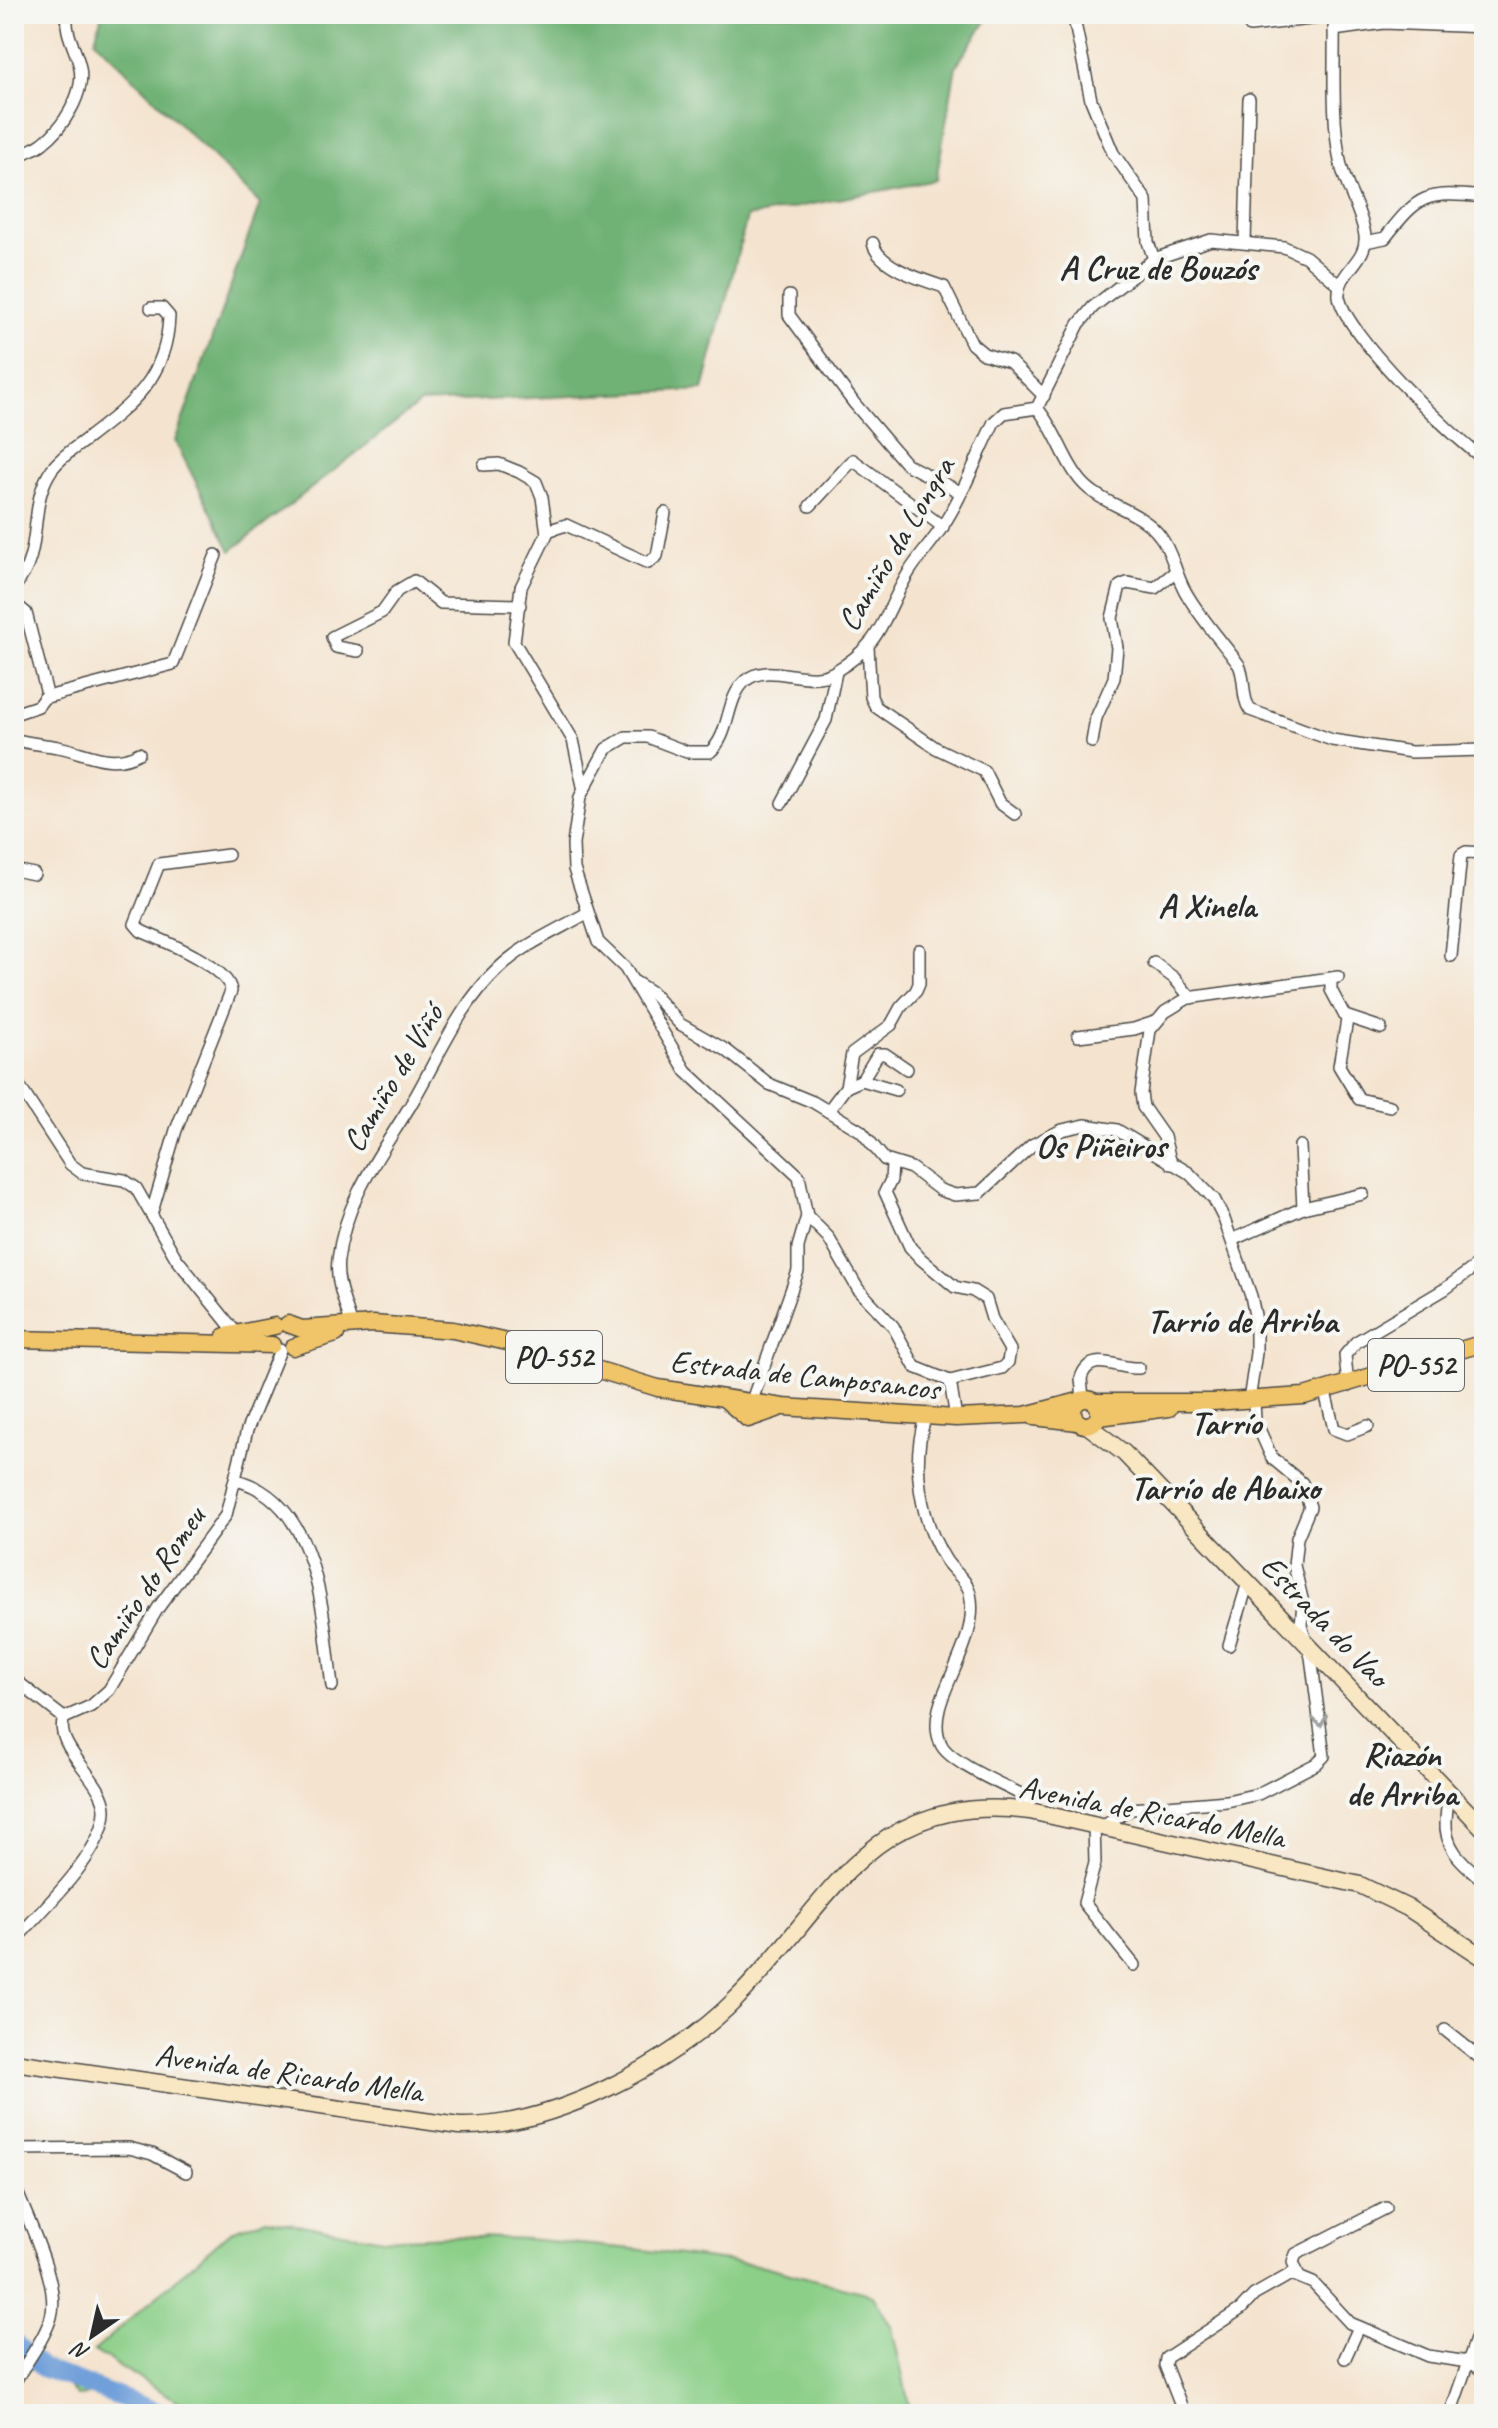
<svg xmlns="http://www.w3.org/2000/svg" width="1498" height="2428" viewBox="0 0 1498 2428" font-family="Caveat,sans-serif">
	<rect width="100%" height="100%" fill="#f6f6f2"/>
	<filter id="ink" filterUnits="userSpaceOnUse"><feTurbulence type="fractalNoise" baseFrequency=".0125" numOctaves="2"/><feDisplacementMap in="SourceGraphic" scale="16" xChannelSelector="R" yChannelSelector="G"/><feConvolveMatrix kernelMatrix="1 2 1 2 8 2 1 2 1" color-interpolation-filters="sRGB"/></filter>
	<filter id="wash" filterUnits="userSpaceOnUse"><feTurbulence type="fractalNoise" baseFrequency=".006" numOctaves="4" result="noise"/><feDisplacementMap in="SourceGraphic" scale="32" xChannelSelector="R" yChannelSelector="G"/><feGaussianBlur stdDeviation="1.8" result="paint"/><feColorMatrix in="noise" values="0 0 0 0 0 0 0 0 0 0 0 0 0 0 0 0 0 1.4 0 .05"/><feComposite in="paint" operator="in"/></filter>
	<g filter="url(#wash)">
		<rect width="100%" height="100%" fill="#f4e4cf"/>
		<g fill="#8bcf88" stroke="#5b7d5a" stroke-width="2">
			<polygon points="266,2219 383,2239 449,2236 527,2239 643,2250 764,2266 873,2295 892,2328 911,2414 200,2414 94,2351 231,2231"/>
			<polygon points="69,2375 104,2394 77,2396 61,2377"/>
		</g>
		<polygon fill="#70b274" stroke="#4e6e50" stroke-width="2" points="102,14 991,14 956,66 936,180 747,217 703,390 420,403 231,551 175,441 260,204 95,40"/>
		<g fill="none" stroke-linecap="round" stroke-linejoin="round">
			<polyline stroke="#709fd9" stroke-width="18" points="14,2342 42,2368 164,2414"/>
		</g>
	</g>
	<g filter="url(#ink)">
		<g fill="none" stroke-linecap="round" stroke-linejoin="round">
			<g stroke="#494744" stroke-width="14">
				<g id="street">
					<polyline points="1073,14 1091,100 1113,153 1146,200 1148,242 1154,259"/>
					<path d="M1334,14C1335,62 1331,114 1340,161C1345,187 1362,211 1365,236C1368,260 1337,273 1339,296C1343,332 1452,437 1484,459"/>
					<polyline points="1250,26 1319,18 1327,14"/>
					<polyline points="1334,30 1384,23 1484,27"/>
					<path d="M14,163C23,149 32,152 43,143C63,128 85,93 80,68C77,50 63,32 68,14"/>
					<polyline points="1245,242 1249,99"/>
					<path d="M1365,242L1385,238C1419,194 1426,191 1484,197"/>
					<path d="M873,243C878,267 923,280 944,287L972,344L984,354L1010,362L1044,396"/>
					<polyline points="789,296 789,315 854,403 906,464 960,492"/>
					<path d="M1037,408C1057,431 1063,460 1081,481C1102,506 1140,509 1160,536C1172,551 1175,573 1185,591C1200,618 1221,640 1239,665C1246,680 1241,697 1250,710L1332,740L1411,752L1484,750"/>
					<polyline points="484,465 499,464 519,472 536,482 542,497 547,534 521,587 514,642 573,740 583,786"/>
					<polyline points="810,506 853,460 943,527"/>
					<polyline points="547,531 566,525 648,563 657,556 665,513"/>
					<path d="M14,587C46,552 26,506 52,469C61,457 73,449 84,441C131,405 167,379 169,316L162,308H151"/>
					<polyline points="14,603 26,613 47,694 38,706 14,714"/>
					<polyline points="868,647 871,697 876,707 936,748 984,771 1000,803 1015,814"/>
					<polyline points="358,651 336,647 332,637 382,612 397,591 414,581 441,603 520,605"/>
					<polyline points="47,697 173,664 216,555"/>
					<path d="M14,739C29,744 43,744 58,747C86,752 111,769 139,753"/>
					<polyline points="1092,742 1096,718 1114,678 1117,648 1112,618 1120,586 1127,583 1155,588 1175,572"/>
					<polyline points="782,803 826,720 836,672"/>
					<polyline points="14,870 34,874"/>
					<polyline points="1451,956 1461,855 1466,852 1484,853"/>
					<polyline points="1154,963 1174,978 1191,998"/>
					<polyline points="1331,980 1331,990 1347,1020 1339,1066 1359,1099 1390,1106"/>
					<polyline points="635,982 651,992 680,1024 726,1050 769,1084 813,1102 861,1131 885,1160 911,1168 940,1190 955,1195 980,1193 1032,1145 1062,1130 1085,1125 1117,1130 1189,1173 1214,1199 1224,1219 1251,1296 1256,1320 1256,1353 1249,1401"/>
					<polyline points="1345,1016 1381,1028"/>
					<polyline points="1078,1036 1134,1029 1155,1022"/>
					<polyline points="14,1078 70,1164 82,1173 124,1180 136,1188 176,1258 237,1334"/>
					<polyline points="862,1080 896,1090"/>
					<polyline points="846,1087 862,1080 878,1054 885,1054 907,1069"/>
					<polyline points="828,1111 846,1087 852,1054 891,1025 901,1007 916,991 919,984 919,950"/>
					<polyline points="1300,1146 1303,1208"/>
					<polyline points="1171,1164 1164,1137 1143,1107 1141,1093 1150,1030 1165,1012 1188,998 1338,977"/>
					<path d="M152,1212L176,1130L231,991C228,966 162,940 141,931L135,924L159,864L228,855"/>
					<polyline points="807,1216 828,1237 858,1289 893,1326 915,1367 950,1381 1002,1368 1008,1362 1010,1350 992,1319 986,1299 973,1291 955,1287 921,1259 910,1247 885,1192 891,1180 892,1164"/>
					<polyline points="1232,1240 1303,1208 1363,1194"/>
					<path d="M352,1326C346,1305 335,1282 338,1260C345,1200 380,1155 410,1106C438,1059 458,1006 499,968C524,944 558,930 587,913"/>
					<polyline points="950,1381 956,1418"/>
					<polyline points="1348,1386 1345,1355 1356,1342 1445,1289 1484,1260"/>
					<polyline points="1325,1392 1334,1429 1347,1434 1368,1426"/>
					<path d="M1083,1399L1081,1378C1090,1349 1119,1370 1139,1368"/>
					<path d="M751,1403L798,1271V1247L807,1216L799,1176L686,1071L625,968L598,942L574,869L573,844L580,797L606,749L626,737H648L687,752H710C731,734 725,700 745,681C768,660 808,688 834,672C885,642 882,617 909,572C919,556 932,543 942,527C963,495 977,457 994,422L1004,413L1037,408L1079,324L1093,307L1154,259L1211,240L1284,247L1306,257L1340,286"/>
					<path d="M925,1418C911,1463 920,1519 945,1559C952,1571 967,1579 970,1593C982,1649 921,1701 941,1744C949,1763 1009,1787 1028,1798L1030,1811"/>
					<path d="M236,1480C320,1502 323,1617 332,1686"/>
					<polyline points="1229,1645 1246,1589 1251,1584"/>
					<polyline points="14,1679 64,1718"/>
					<path d="M1453,1796C1446,1803 1447,1810 1446,1820C1444,1849 1463,1863 1484,1881"/>
					<polyline points="1094,1825 1095,1863 1084,1903 1134,1965"/>
					<polyline points="1102,1827 1131,1809 1227,1801 1258,1794 1316,1764 1324,1756 1311,1657 1301,1625 1303,1603 1294,1565 1297,1538 1310,1507 1302,1483 1272,1458 1255,1420 1254,1401"/>
					<path d="M14,1941C41,1911 104,1853 105,1811C106,1781 52,1747 64,1718L91,1706L109,1690L158,1608L226,1515L247,1430L280,1350"/>
					<polyline points="1445,2030 1484,2061"/>
					<polyline points="14,2149 129,2148 152,2154 186,2172"/>
					<path d="M14,2184C26,2217 61,2284 51,2317C44,2340 26,2362 14,2383"/>
					<polyline points="1298,2274 1293,2262 1296,2254 1386,2208"/>
					<polyline points="1345,2358 1359,2327"/>
					<polyline points="1184,2414 1165,2365 1166,2358 1241,2309 1254,2295 1291,2274 1313,2283 1350,2323 1428,2356 1468,2362 1484,2371"/>
					<polyline points="1450,2414 1484,2316"/>
				</g>
			</g>
			<g stroke="#494744" stroke-width="19">
				<g id="secondary">
					<polyline points="1087,1425 1124,1453 1484,1829"/>
					<path d="M14,2062L459,2126C552,2128 670,2065 735,2000C831,1906 866,1790 1030,1811L1360,1885L1408,1908L1484,1958"/>
				</g>
			</g>
			<g stroke="#494744" stroke-width="19">
				<g id="primary">
					<polyline points="288,1324 302,1329 373,1324 453,1330 507,1342 658,1388 783,1407 956,1418 1025,1415 1079,1401"/>
					<polyline points="225,1336 275,1326"/>
					<polyline points="14,1339 272,1345"/>
					<polyline points="293,1347 336,1334"/>
					<circle cx="1086" cy="1412" r="13"/>
					<polyline points="726,1400 748,1419 777,1409"/>
					<polyline points="1096,1402 1213,1402 1304,1396 1484,1343"/>
					<polyline points="1034,1417 1078,1422"/>
					<polyline points="1099,1417 1169,1408"/>
				</g>
			</g>
			<use href="#street" stroke="#fff" stroke-width="11"/>
			<use href="#secondary" stroke="#f9e7c3" stroke-width="16"/>
			<use href="#primary" stroke="#f0c469" stroke-width="16"/>
		</g>
		<defs><path id="oneway-chevron" d="M-2-3.5L2.5 0L-2 3.5" fill="none" stroke-width="1.6" stroke-linecap="round" stroke-linejoin="round" transform="scale(2)"/></defs>
		<use stroke="#a0a0a0" href="#oneway-chevron" transform="translate(1320 1721) rotate(81)"/>
	</g>
	<g text-anchor="middle" dominant-baseline="central" stroke-width="8" stroke-linejoin="round" paint-order="stroke">
		<g fill="#f6f6f2" stroke="#686867" stroke-width="2">
			<rect x="506" y="1331" width="96" height="52" rx="6"/>
			<rect x="1368" y="1339" width="96" height="52" rx="6"/>
		</g>
		<g font-size="30" font-weight="bold" fill="#2b2b2b">
			<text x="554" y="1357">PO-552</text>
			<text x="1416" y="1365">PO-552</text>
		</g>
		<g font-size="32" fill="#2b2b2b" stroke="#f6f6f2">
			<text transform="translate(896 544) rotate(-59)">Camiño da Longra</text>
			<text transform="translate(393 1078) rotate(-59)">Camiño de Viñó</text>
			<text transform="translate(805 1375) rotate(6)">Estrada de Camposancos</text>
			<text transform="translate(145 1588) rotate(-56)">Camiño do Romeu</text>
			<text transform="translate(1325 1621) rotate(46)">Estrada do Vao</text>
			<text transform="translate(1152 1812) rotate(11)">Avenida de Ricardo Mella</text>
			<text transform="translate(289 2073) rotate(8)">Avenida de Ricardo Mella</text>
		</g>
		<g font-size="34" font-weight="bold" fill="#2b2b2b" stroke="#f6f6f2">
			<text x="1158" y="267">A Cruz de Bouzós</text>
			<text x="1207" y="905">A Xinela</text>
			<text x="1101" y="1145">Os Piñeiros</text>
			<text x="1242" y="1320">Tarrío de Arriba</text>
			<text x="1226" y="1422">Tarrío</text>
			<text x="1225" y="1487">Tarrío de Abaixo</text>
			<text x="1402" y="1754">Riazón<tspan x="1402" dy="39">de Arriba</tspan></text>
		</g>
	</g>
	<rect width="1498" height="2428" fill="none" stroke="#f6f6f2" stroke-width="48"/>
	<g transform="translate(92 2336) rotate(214)" stroke="#f6f6f2" stroke-width="6" paint-order="stroke">
	<path d="M0-6L14 30L0 20L-14 30Z" fill="#2b2b2b"/>
	<text y="-12" font-size="22" font-weight="bold" text-anchor="middle" fill="#2b2b2b">N</text>
	</g>
</svg>
